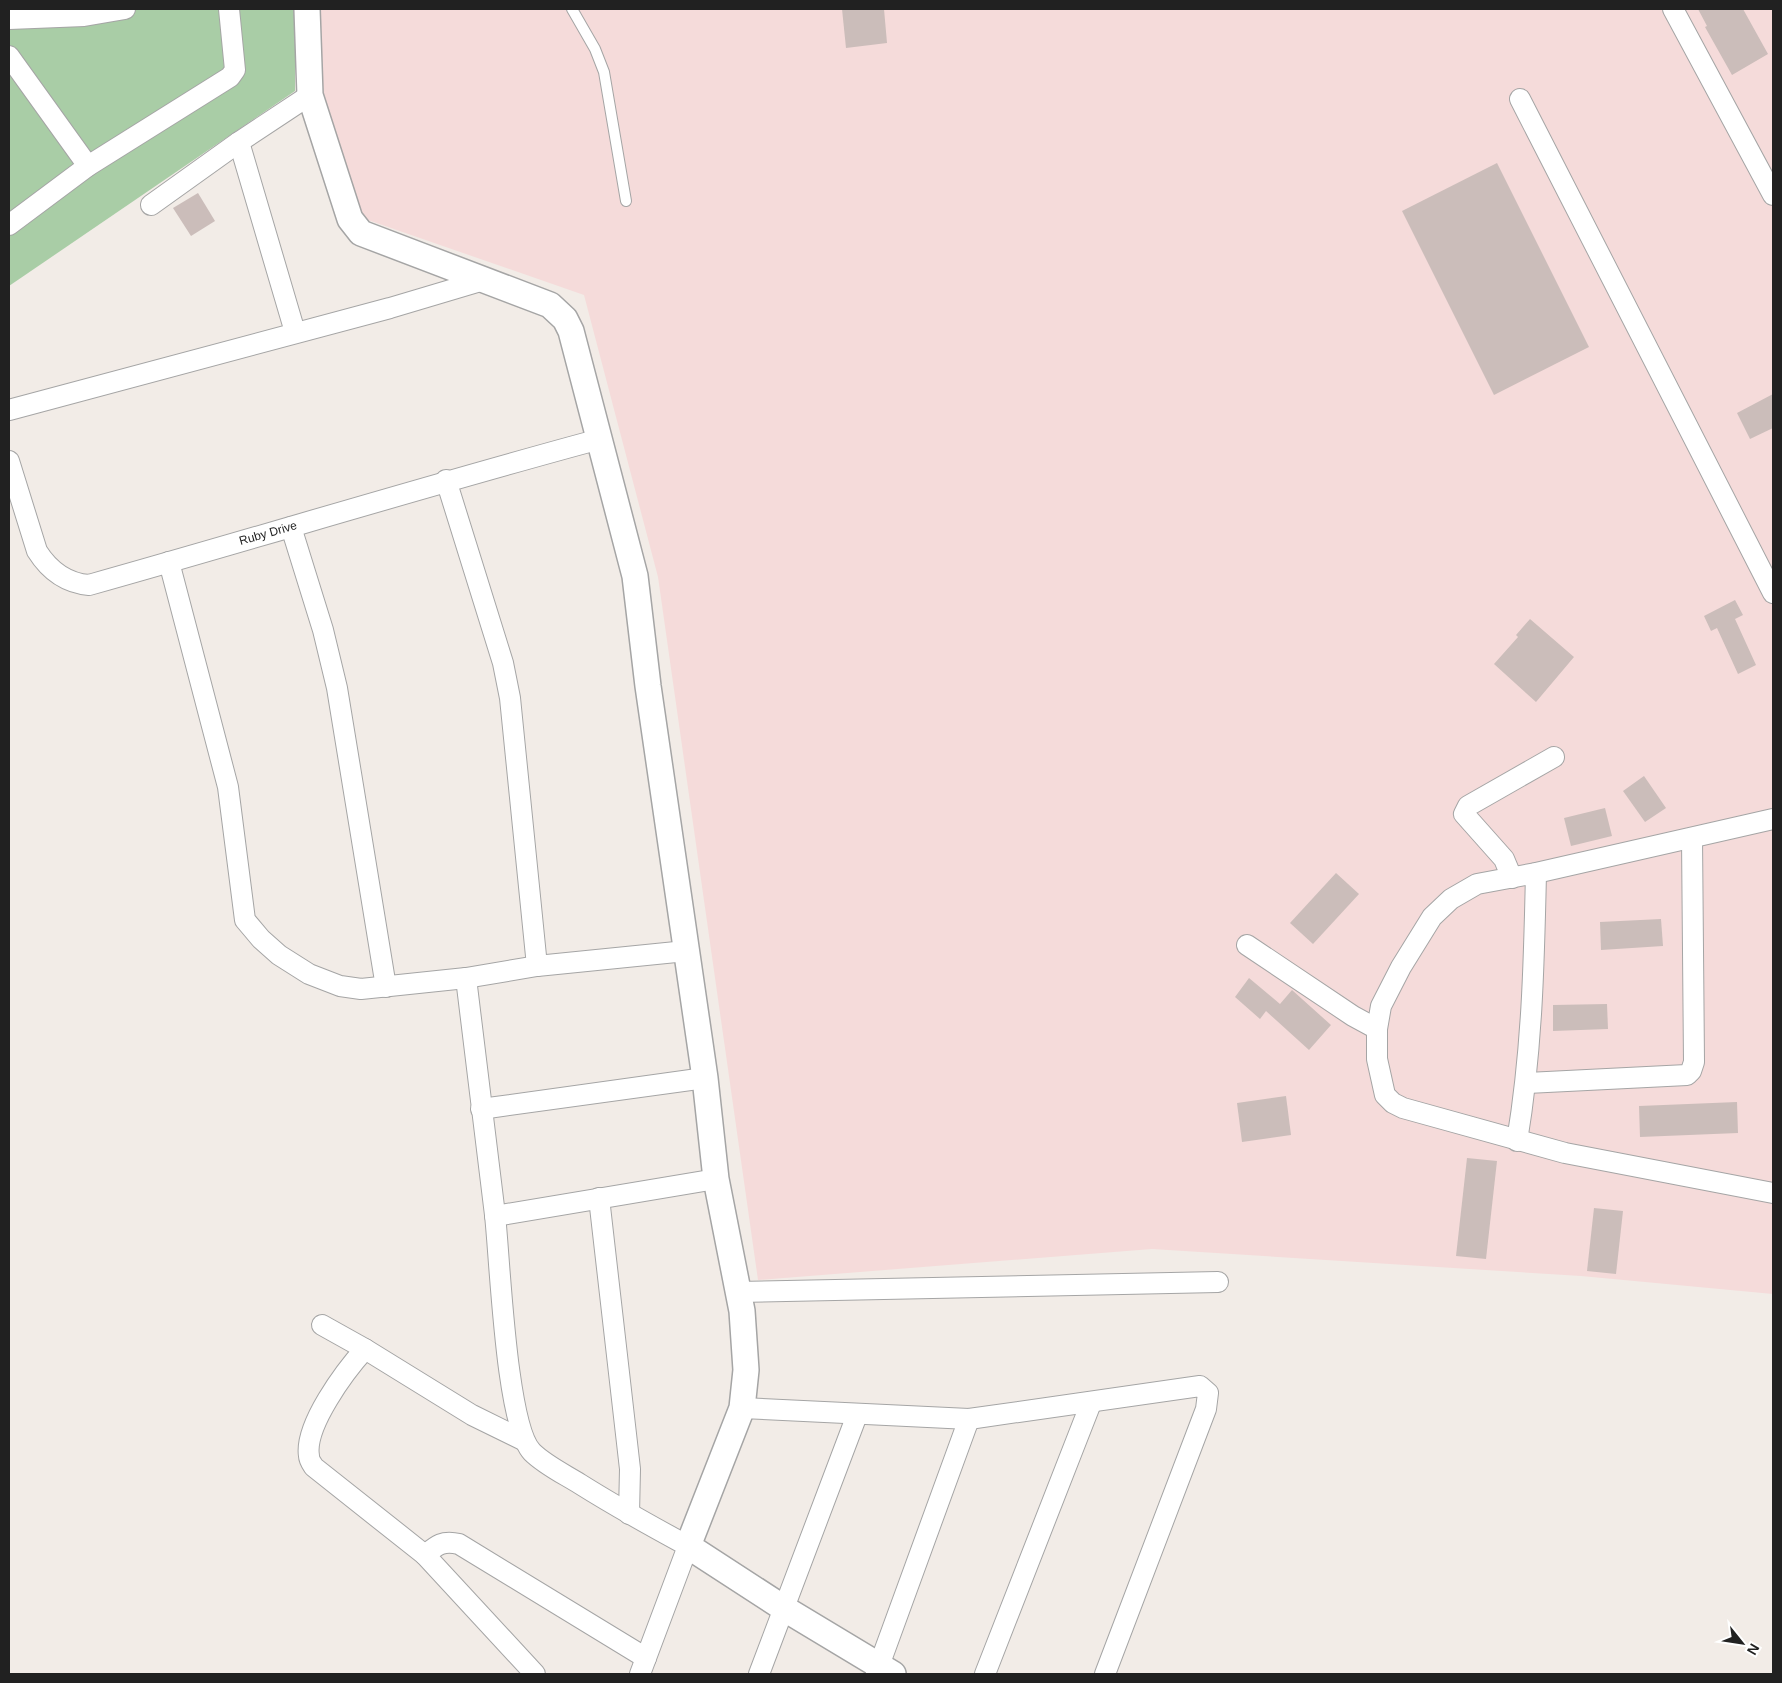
<svg xmlns="http://www.w3.org/2000/svg" width="1782" height="1683" viewBox="0 0 1782 1683" font-family="Arial,sans-serif">
	<rect width="100%" height="100%" fill="#f2ece7"/>
	<polygon fill="#f5dbda" points="318,9 1773,9 1773,1294 1581,1276 1152,1249 758,1280 658,577 584,295 368,220 350,200 316,72"/>
	<polygon fill="#a9cda6" points="9,9 295,9 295,91 9,286"/>
	<g fill="#cbbdba">
		<polygon points="842,9 884,9 887,43 846,48"/>
		<polygon points="1698,9 1743,9 1768,54 1732,75 1705,27 1707,26"/>
		<polygon points="1497,163 1589,347 1494,395 1402,211"/>
		<polygon points="198,193 215,221 191,236 173,208"/>
		<polygon points="1773,394 1773,428 1750,439 1737,413"/>
		<polygon points="1735,600 1743,615 1735,619 1756,665 1738,674 1717,628 1711,631 1704,616"/>
		<polygon points="1530,619 1574,657 1536,702 1494,664 1518,637 1516,635"/>
		<polygon points="1644,776 1666,808 1645,822 1623,791"/>
		<polygon points="1605,808 1612,836 1571,846 1564,818"/>
		<polygon points="1336,873 1359,894 1313,944 1290,923"/>
		<polygon points="1661,919 1663,946 1601,950 1600,922"/>
		<polygon points="1249,978 1280,1004 1292,990 1331,1025 1309,1050 1266,1011 1260,1019 1235,997"/>
		<polygon points="1607,1004 1608,1029 1553,1031 1553,1005"/>
		<polygon points="1286,1096 1291,1135 1242,1142 1237,1103"/>
		<polygon points="1737,1102 1738,1133 1640,1137 1639,1106"/>
		<polygon points="1467,1158 1497,1161 1486,1259 1456,1256"/>
		<polygon points="1594,1208 1623,1211 1616,1274 1587,1271"/>
	</g>
	<g fill="none" stroke-linecap="round" stroke-linejoin="round">
		<g stroke="#a5a5a5" stroke-width="12">
			<polyline id="service" points="572,9 595,49 604,72 626,201"/>
		</g>
		<g stroke="#a5a5a5" stroke-width="22">
			<g id="minor">
				<polyline points="1673,9 1773,195"/>
				<polyline points="9,19 84,16 125,9"/>
				<polyline points="9,56 88,166"/>
				<polyline points="1520,99 1773,593"/>
				<polyline points="239,142 295,332"/>
				<polyline points="151,205 239,142 310,95"/>
				<polyline points="9,225 88,166 230,77 235,70 229,9"/>
				<polyline points="9,410 390,308 484,280"/>
				<path d="M9,461L37,551C49,570 65,583 89,585C260,537 429,485 600,439"/>
				<polyline points="446,480 503,663 510,698 537,966"/>
				<polyline points="291,527 323,630 337,688 386,987"/>
				<polyline points="169,562 228,787 245,920 261,939 279,955 309,974 340,986 361,989 466,978 537,966 686,951"/>
				<polyline points="1773,819 1536,873 1477,884 1451,899 1432,917 1401,967 1381,1006 1377,1029 1377,1059 1385,1095 1393,1103 1403,1108 1565,1153 1773,1193"/>
				<polyline points="1512,878 1504,859 1464,814 1468,806 1554,757"/>
				<polyline points="1247,945 1353,1016 1377,1029"/>
				<path d="M466,978C475,1057 486,1136 495,1215C500,1260 506,1425 532,1452C545,1465 564,1474 580,1484C615,1506 651,1526 688,1546L640,1674"/>
				<polyline points="1527,1083 1687,1075 1691,1071 1694,1062 1692,838"/>
				<polyline points="481,1109 705,1078"/>
				<path d="M1517,1141C1532,1051 1534,965 1536,873"/>
				<polyline points="599,1198 630,1469 629,1514"/>
				<polyline points="495,1216 716,1179"/>
				<polyline points="737,1292 1218,1282"/>
				<polyline points="322,1325 365,1349"/>
				<polyline points="742,1408 969,1419 1200,1386 1208,1393 1206,1409 1105,1674"/>
				<path d="M425,1555L314,1467C312,1464 309,1460 309,1456C304,1426 345,1371 365,1349L472,1415L523,1440"/>
				<path d="M535,1674L425,1555C437,1545 443,1540 459,1544L646,1658"/>
				<polyline points="759,1674 857,1415"/>
				<polyline points="876,1674 969,1419"/>
				<polyline points="985,1674 1091,1403"/>
			</g>
		</g>
		<g stroke="#a5a5a5" stroke-width="28">
			<polyline id="tertiary" points="307,9 310,95 350,219 361,233 550,305 565,319 571,331 635,576 648,686 705,1078 716,1179 742,1311 746,1370 742,1408 688,1546 785,1609 893,1674"/>
		</g>
		<use href="#service" stroke="#fff" stroke-width="10"/>
		<use href="#minor" stroke="#fff" stroke-width="20"/>
		<use href="#tertiary" stroke="#fff" stroke-width="25"/>
	</g>
	<g text-anchor="middle" dominant-baseline="central" stroke-width="5" stroke-linejoin="round" paint-order="stroke">
		<g font-size="12" fill="#212121" stroke="#fff">
			<text transform="translate(268 533) rotate(-16)">Ruby Drive</text>
		</g>
	</g>
	<rect width="1782" height="1683" fill="none" stroke="#212121" stroke-width="20"/>
	<g transform="translate(1742 1643) rotate(120)" stroke="#ffffff" stroke-width="4" paint-order="stroke">
	<path d="M0-4L9 19L0 12L-9 19Z" fill="#212121"/>
	<text y="-8" font-size="14" font-weight="bold" text-anchor="middle" fill="#212121">N</text>
	</g>
</svg>
